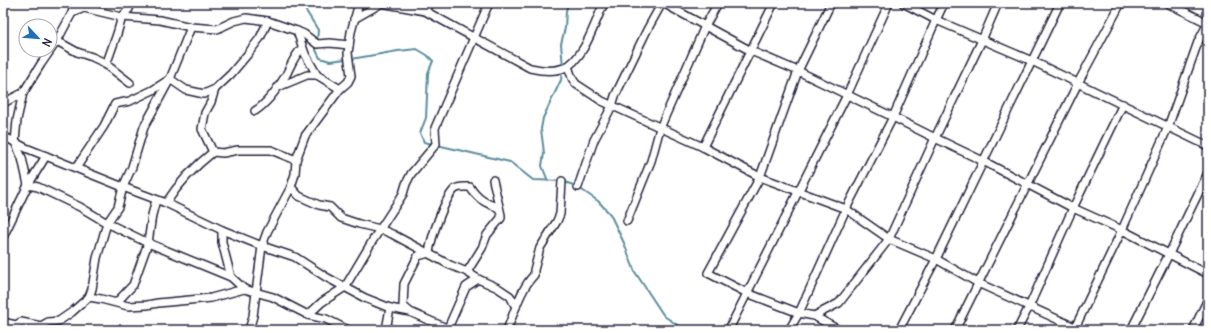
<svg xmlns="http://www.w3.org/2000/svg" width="1211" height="333" viewBox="0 0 1211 333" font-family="Delius,sans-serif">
	<rect width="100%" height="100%" fill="#fff"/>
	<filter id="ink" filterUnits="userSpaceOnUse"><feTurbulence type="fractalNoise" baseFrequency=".025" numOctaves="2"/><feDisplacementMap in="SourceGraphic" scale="8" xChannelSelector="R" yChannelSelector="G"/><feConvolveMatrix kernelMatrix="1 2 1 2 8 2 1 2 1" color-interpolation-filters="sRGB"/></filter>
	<g filter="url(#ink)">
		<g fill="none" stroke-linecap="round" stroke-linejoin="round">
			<g stroke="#5c8d9c" stroke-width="2">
				<polyline points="299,3 303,6 318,30 317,42"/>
				<polyline points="317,46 316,50 320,58 330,61 346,59"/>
				<polyline points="351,59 398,51 417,49 427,55 433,61 428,73 426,118 420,133 424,142 510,162 533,180 562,181 576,186"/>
				<polyline points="563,67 561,44 565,28 566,11 568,3"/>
				<polyline points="548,181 542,166 544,153 541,129 543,118 561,80 562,71"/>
				<polyline points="579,188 598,201 610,214 624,243 635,272 664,316 682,328 688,330"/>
			</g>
			<g stroke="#22223b" stroke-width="10">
				<g id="minor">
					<polyline points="75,3 72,13 57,41 41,64 23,93 17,120 15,142 22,158 28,185 38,187 80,207 107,223 148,243 231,277 244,289 273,297 308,315 326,319 348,330"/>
					<path d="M381,3L425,11L530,68C539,70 554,72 564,68C584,60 595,22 604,3"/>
					<polyline points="663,3 751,51 798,71 893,117 935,138 983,161 1073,208 1122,230 1208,274"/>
					<polyline points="831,3 798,71 760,177 708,273 747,293 799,313 814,316 839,330"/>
					<polyline points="903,3 936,20 1032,61 1208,146"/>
					<polyline points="1167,3 1208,23"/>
					<polyline points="425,11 429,3"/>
					<polyline points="72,13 84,8 122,17 160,20 191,27 217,29 234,21 246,18 268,21 297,31 304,34 317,44 330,43 349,45"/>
					<polyline points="354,19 382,3"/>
					<polyline points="297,31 305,54 317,75 340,89"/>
					<polyline points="57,41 77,52 92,57 103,62 130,83"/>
					<polyline points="106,65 117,34 122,17 129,9 131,3"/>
					<polyline points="568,66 572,78 576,84 602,101 703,147 760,177 846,209 889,239 936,259 978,283 1081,330"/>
					<polyline points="278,87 307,75 316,75"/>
					<polyline points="3,103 23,93"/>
					<path d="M255,111C268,103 278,88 286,75C291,65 294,56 302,48"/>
					<polyline points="3,136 26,148 46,156 123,187 166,203 222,230 262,246 295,257 326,277 365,298 390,308 410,312 451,330"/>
					<polyline points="703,147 774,3"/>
					<polyline points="213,152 202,129 205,113 211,102 215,89"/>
					<polyline points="76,168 104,126 115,104 130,101 153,90 170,79 186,90 204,94 215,89 231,74 247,55 260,38 268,21"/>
					<polyline points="291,187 299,196 319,205 330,207 341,218 359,224 380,229 392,234 450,265 467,272 478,279 498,288 510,296 516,307"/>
					<polyline points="578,187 594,140 612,106 615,96 647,30 662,3"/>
					<path d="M166,203C179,183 194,167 213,152L223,153L238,150H271L296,160"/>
					<polyline points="627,221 651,161 660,128 705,26 718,3"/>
					<polyline points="222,230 222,242 231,277"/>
					<polyline points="3,237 28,185 46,156"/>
					<path d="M429,253C431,238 444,199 455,189C459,186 464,187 470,187C478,200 486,203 499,208"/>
					<polyline points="467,272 482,248 487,235 501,218 501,215 493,180"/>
					<polyline points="89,297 92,289 97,258 107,223 118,207 123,187 132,167 144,127 170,79 191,27"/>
					<polyline points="117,302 133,285 148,243 152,215 156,200"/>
					<polyline points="409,311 403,306 404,284 418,256 429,253"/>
					<polyline points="308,315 322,302 345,287 373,240 403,194 406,184 411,174 436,144 435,128 489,3"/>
					<polyline points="814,316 839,303 889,239 935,138 982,40 998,3"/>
					<polyline points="3,324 7,323 16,325 21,322 41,326 48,322 59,321 72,312 89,297 101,299 128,306 147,305 158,303 211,298 244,289"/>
					<polyline points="448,328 466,287 478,279"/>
					<polyline points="729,329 847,95 889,3"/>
					<polyline points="249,330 253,316 262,246 267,232 291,187 295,174 296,160 305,136 340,89 348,82 351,76 348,53 351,32 359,3"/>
					<polyline points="386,330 390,308"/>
					<path d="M507,330C514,313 521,288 534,275V270L540,248L557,221L560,214L562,181"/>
					<polyline points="789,330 799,313 846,209 893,117 936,20 944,3"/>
					<polyline points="899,330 936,259 1060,3"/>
					<polyline points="955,330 1078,83 1121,3"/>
					<polyline points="1017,330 1029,307 1073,208 1123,104"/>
					<polyline points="1074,330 1122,230 1168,127 1198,42 1208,23"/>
					<polyline points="1131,330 1169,254 1208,173"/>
					<polyline points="1193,330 1208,299"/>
				</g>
			</g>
			<use href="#minor" stroke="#fff" stroke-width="7"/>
		</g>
	</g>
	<rect width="1211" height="333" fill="none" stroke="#fff" stroke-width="16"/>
	<rect x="8" y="8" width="1195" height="317" fill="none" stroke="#22223b" stroke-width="1.5" filter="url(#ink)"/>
	<g transform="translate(38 38) rotate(116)"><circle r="19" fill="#ffffff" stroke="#a7a7b1"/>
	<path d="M0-3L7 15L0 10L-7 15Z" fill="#1f6fb2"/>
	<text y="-6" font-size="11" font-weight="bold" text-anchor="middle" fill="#22223b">N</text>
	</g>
</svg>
